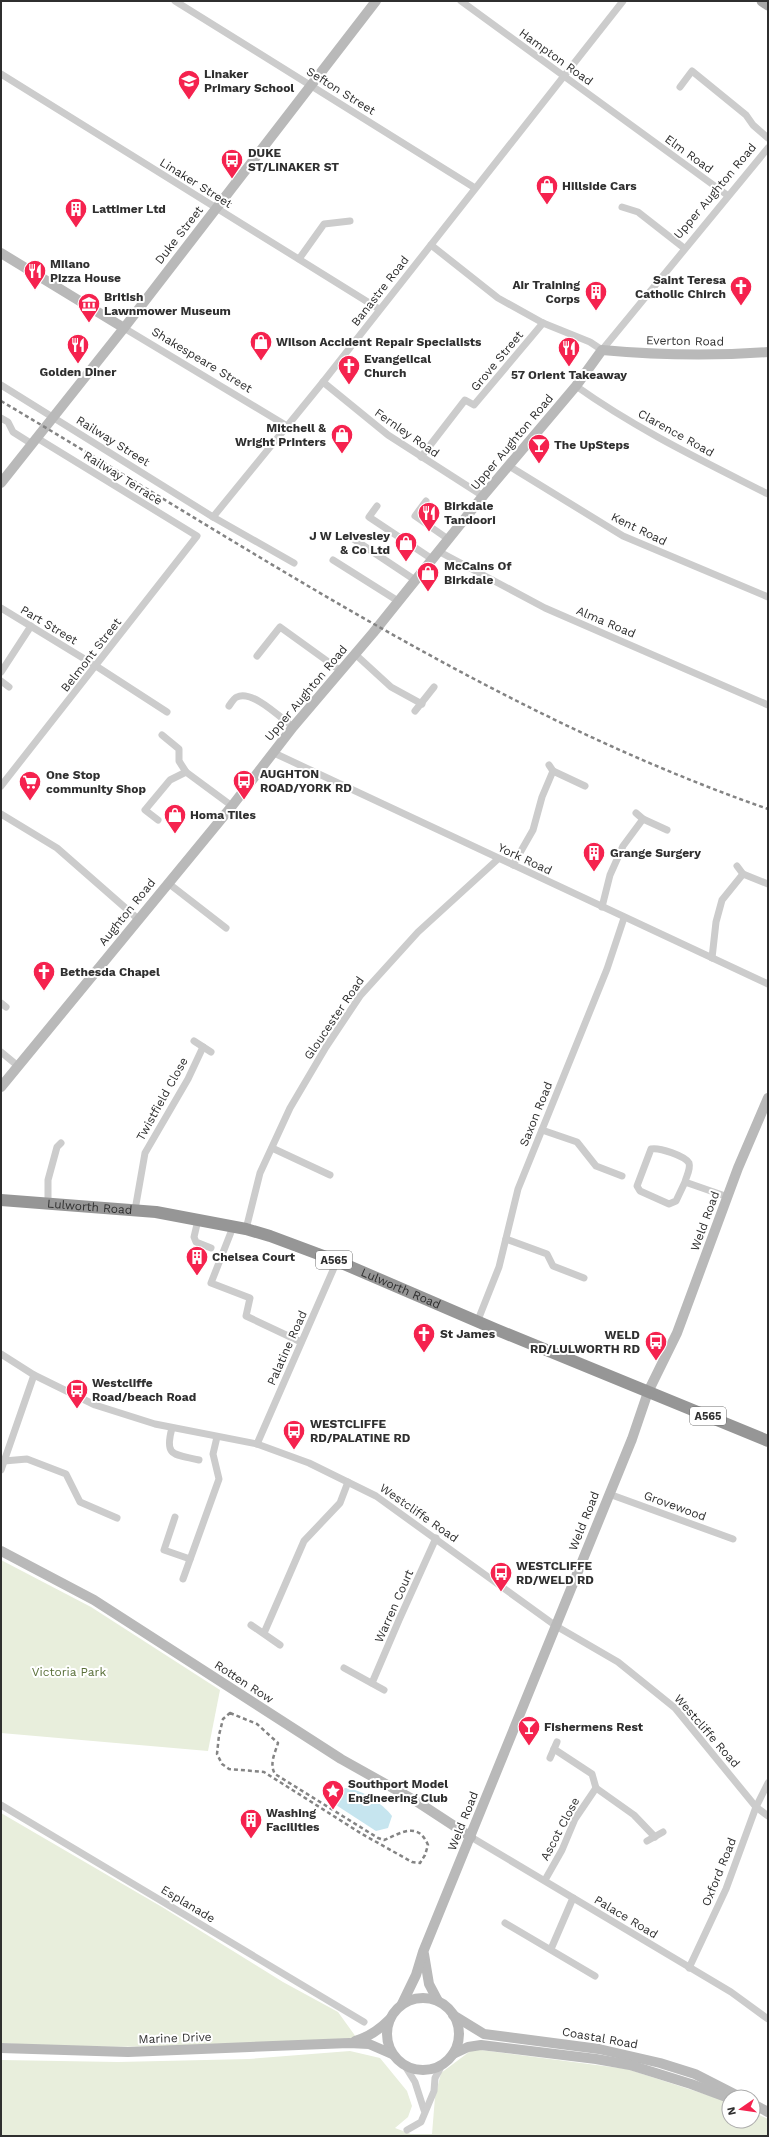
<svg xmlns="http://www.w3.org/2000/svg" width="769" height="2137" viewBox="0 0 769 2137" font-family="'Work Sans',sans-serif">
	<rect width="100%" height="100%" fill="#fff"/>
	<g fill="#e8eedc">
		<polygon points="1,1560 91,1607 220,1690 208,1751 1,1733"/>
		<path d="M1,1813L162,1907L283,1982L338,2012L356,2037L339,2040C227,2044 113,2051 1,2043Z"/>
		<polygon points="473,2049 627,2069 729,2102 729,2121 753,2121 753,2112 768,2119 768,2136 1,2136 1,2060 118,2062 249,2059 350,2051 380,2058 407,2091 412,2106 408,2117 395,2128 411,2134 432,2134 435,2097 441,2073"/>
	</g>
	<path fill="#c6e5ef" d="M345,1788C361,1789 382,1803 392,1816L388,1828L376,1831L336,1805V1796Z"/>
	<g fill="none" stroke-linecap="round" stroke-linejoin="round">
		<g stroke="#ccc" stroke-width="7">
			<polyline points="175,1 475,188"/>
			<polyline points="461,1 727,195"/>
			<polyline points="1,74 379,309"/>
			<polyline points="680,87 692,71 746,115 753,125 768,138"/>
			<polyline points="622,207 638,212 684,248"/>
			<polyline points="431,245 498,298 543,323 590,342 602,350 768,148"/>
			<polyline points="299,259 324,224 350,221"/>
			<polyline points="124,328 287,426"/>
			<polyline points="323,382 388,435 483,496"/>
			<polyline points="1,385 213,517 294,563"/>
			<path d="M576,386C636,429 703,461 768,494"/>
			<polyline points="1,418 8,422 13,432 32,444"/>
			<polyline points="421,457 465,400 474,405 543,323"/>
			<polyline points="509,466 623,536 768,597"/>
			<polyline points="426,501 415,516 448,539"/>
			<polyline points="377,506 369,517 432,559"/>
			<polyline points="213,517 323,382 623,1"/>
			<polyline points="352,538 415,580"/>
			<polyline points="438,551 545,608 768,705"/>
			<polyline points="333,560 398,601"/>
			<polyline points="1,608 96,666 167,712"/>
			<polyline points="355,654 391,687 422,704"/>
			<polyline points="257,656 280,627 341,671"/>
			<polyline points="1,672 31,626"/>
			<polyline points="1,681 9,687"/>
			<path d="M229,706C231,703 234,698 237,697C252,689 282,719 293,727"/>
			<polyline points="415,711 434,687"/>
			<polyline points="162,735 179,749 179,761 186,772"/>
			<polyline points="274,753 768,984"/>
			<polyline points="549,765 553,771 585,786"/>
			<polyline points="1,786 197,536 37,438"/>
			<polyline points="636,813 643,819 667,830"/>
			<polyline points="1,814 57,848 138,919"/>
			<polyline points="158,820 145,810 170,780 186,772 232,806"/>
			<polyline points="513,865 533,830 542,797 553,771"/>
			<polyline points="737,866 743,874 768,884"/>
			<polyline points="168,883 226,928"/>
			<polyline points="602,907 610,875 623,846 643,819"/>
			<polyline points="712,958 716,922 722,900 743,874"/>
			<polyline points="1,1003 6,1007"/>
			<polyline points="194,1041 211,1052"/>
			<polyline points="1,1052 18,1066"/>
			<polyline points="542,1130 577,1142 596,1166 622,1176"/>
			<polyline points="272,1148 330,1175"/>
			<path d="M685,1182C686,1177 691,1169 689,1163C685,1156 659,1147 651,1149L637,1186L640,1191L669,1204L676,1201L685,1182L728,1197"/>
			<polyline points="48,1204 48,1180 57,1147 61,1143"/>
			<polyline points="135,1210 145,1153 188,1079 203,1047"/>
			<polyline points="198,1220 194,1237 196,1242 211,1248"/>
			<polyline points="233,1227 211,1283 250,1298 246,1316 301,1342"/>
			<polyline points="246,1229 260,1173 290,1108 326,1047 360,996 418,932 498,859"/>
			<polyline points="506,1239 547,1254 553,1266 584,1278"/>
			<polyline points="478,1320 499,1267 518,1189 607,969 624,918"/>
			<polyline points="1,1354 34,1375 95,1405 155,1424 257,1444 309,1463 376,1496 556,1626 618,1662 675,1708 756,1807 768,1816"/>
			<path d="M172,1428C164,1457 174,1454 199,1460"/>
			<polyline points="257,1444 337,1261"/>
			<polyline points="4,1461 27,1459 66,1474 80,1502 117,1518"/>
			<polyline points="1,1470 34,1375"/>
			<polyline points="609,1494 733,1539"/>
			<polyline points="175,1517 164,1550 190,1559"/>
			<polyline points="183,1579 219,1479 213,1454 217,1437"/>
			<polyline points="251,1625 280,1645"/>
			<polyline points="264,1633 304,1541 340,1503 348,1482"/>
			<polyline points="344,1668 384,1690"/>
			<polyline points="372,1683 399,1620 436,1538"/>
			<polyline points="554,1749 592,1774 596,1788"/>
			<polyline points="550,1758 557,1742"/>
			<polyline points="1,1805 364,2022"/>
			<polyline points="471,1837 731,1992 768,2019"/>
			<polyline points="647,1841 663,1832"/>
			<polyline points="545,1880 562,1850 575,1819 596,1788 634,1815 655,1837"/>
			<polyline points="505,1923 595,1976"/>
			<polyline points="551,1949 573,1898"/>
			<polyline points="689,1968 726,1889 756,1807 768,1783"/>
			<polyline points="405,2066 415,2082 424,2110"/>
			<polyline points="407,2130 421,2122 434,2091 435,2078 442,2065"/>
		</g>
		<g stroke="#b9b9b9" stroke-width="10">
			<polyline points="1,253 124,328"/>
			<polyline points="1,483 124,328 376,1"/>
			<path d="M1,1087L232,806L293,727L373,633L483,496L576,386L602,350C657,355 713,356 768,352"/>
			<polyline points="1,1551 94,1600 341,1759 416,1801 471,1837"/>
			<polyline points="424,1954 429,1984 438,2001"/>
			<circle cx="423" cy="2034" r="36"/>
			<polyline points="402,2004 416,1975 423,1952 632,1439 648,1392 677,1333 738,1168 768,1098"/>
			<polyline points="453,2015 484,2034 599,2049 660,2063 695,2074 740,2097"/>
			<path d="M355,2041C369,2037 379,2030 390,2019"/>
			<polyline points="1,2048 128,2052 349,2043 369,2044 392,2054"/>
			<polyline points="453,2054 468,2047 481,2045 596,2059 630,2065 691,2084 729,2098"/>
			<polyline points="753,2104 768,2112"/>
		</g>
		<polyline stroke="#a7a7a7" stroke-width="11" points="762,1 768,5"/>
		<path stroke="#969696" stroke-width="12" id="s1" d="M1,1200L156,1212L246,1229L270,1236L337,1261L495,1329L768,1441"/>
		<g stroke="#848484" stroke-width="2.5" stroke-dasharray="4 3" stroke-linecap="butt">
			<path d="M1,401C251,549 492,713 768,809"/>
			<path d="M230,1713L257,1724L278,1743C275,1753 269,1764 275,1774L378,1838L384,1840C401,1833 418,1821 428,1845L425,1855L420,1863L412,1862L362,1834L264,1772L229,1769L222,1764L217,1754L219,1735L223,1719Z"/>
		</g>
	</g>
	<defs>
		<g id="school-pin" transform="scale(1.15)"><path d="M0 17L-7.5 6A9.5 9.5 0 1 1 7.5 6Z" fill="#f5224e" stroke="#fff"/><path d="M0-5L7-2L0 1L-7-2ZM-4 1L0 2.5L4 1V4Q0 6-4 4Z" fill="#fff"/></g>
		<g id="bus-pin" transform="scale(1.15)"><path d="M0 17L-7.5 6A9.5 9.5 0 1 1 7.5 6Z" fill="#f5224e" stroke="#fff"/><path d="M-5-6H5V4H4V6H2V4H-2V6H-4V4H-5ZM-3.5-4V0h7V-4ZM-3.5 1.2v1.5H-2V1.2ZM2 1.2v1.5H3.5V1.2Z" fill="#fff"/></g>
		<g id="shop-pin" transform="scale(1.15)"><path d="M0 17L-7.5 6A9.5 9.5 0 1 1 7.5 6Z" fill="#f5224e" stroke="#fff"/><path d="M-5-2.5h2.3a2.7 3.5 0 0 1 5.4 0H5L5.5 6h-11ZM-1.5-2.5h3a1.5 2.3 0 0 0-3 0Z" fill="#fff"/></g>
		<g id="building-pin" transform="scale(1.15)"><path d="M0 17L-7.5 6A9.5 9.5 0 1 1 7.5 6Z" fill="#f5224e" stroke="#fff"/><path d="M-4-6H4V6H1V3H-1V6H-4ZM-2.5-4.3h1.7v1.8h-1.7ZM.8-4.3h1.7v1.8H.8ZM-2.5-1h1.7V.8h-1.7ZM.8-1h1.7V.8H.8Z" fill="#fff"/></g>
		<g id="restaurant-pin" transform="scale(1.15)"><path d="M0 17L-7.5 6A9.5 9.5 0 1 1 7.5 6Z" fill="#f5224e" stroke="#fff"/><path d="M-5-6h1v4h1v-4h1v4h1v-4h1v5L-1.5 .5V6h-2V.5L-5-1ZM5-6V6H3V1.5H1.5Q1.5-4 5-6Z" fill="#fff"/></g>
		<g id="church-pin" transform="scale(1.15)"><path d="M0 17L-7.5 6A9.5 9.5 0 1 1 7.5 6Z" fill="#f5224e" stroke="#fff"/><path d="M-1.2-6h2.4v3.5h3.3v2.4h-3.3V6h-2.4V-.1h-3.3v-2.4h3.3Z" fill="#fff"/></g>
		<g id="museum-pin" transform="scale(1.15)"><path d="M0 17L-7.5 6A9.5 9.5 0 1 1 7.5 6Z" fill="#f5224e" stroke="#fff"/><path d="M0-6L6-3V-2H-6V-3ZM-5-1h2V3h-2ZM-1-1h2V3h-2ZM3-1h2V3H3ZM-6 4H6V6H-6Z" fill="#fff"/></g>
		<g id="bar-pin" transform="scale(1.15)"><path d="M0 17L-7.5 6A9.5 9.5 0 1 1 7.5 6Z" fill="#f5224e" stroke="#fff"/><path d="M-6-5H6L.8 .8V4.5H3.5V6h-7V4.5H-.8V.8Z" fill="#fff"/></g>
		<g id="supermarket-pin" transform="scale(1.15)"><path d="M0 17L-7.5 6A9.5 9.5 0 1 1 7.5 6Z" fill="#f5224e" stroke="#fff"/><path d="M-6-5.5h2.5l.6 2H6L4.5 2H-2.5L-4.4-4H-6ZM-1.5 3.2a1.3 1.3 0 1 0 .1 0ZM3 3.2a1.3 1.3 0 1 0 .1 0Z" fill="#fff"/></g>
		<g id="sight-pin" transform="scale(1.15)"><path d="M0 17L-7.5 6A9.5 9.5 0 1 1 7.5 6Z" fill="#f5224e" stroke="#fff"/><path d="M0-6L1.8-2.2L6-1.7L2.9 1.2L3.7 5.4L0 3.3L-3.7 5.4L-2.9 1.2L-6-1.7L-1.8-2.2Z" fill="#fff"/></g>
	</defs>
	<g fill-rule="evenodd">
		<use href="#school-pin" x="189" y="81"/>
		<use href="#bus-pin" x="232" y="160"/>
		<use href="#shop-pin" x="547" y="186"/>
		<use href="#building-pin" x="76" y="209"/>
		<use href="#restaurant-pin" x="35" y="271"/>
		<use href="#church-pin" x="741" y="287"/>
		<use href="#building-pin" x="596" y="292"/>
		<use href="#museum-pin" x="89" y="304"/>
		<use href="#shop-pin" x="261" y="342"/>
		<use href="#restaurant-pin" x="78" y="345"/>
		<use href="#restaurant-pin" x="569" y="348"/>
		<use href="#church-pin" x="349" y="366"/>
		<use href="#shop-pin" x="342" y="435"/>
		<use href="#bar-pin" x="539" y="445"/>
		<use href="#restaurant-pin" x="429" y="513"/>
		<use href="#shop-pin" x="406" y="543"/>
		<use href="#shop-pin" x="428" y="573"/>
		<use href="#bus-pin" x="244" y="781"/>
		<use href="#supermarket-pin" x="30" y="782"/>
		<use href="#shop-pin" x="175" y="815"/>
		<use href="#building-pin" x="594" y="853"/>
		<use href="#church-pin" x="44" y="972"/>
		<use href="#building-pin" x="197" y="1257"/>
		<use href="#church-pin" x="424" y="1334"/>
		<use href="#bus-pin" x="656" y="1342"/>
		<use href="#bus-pin" x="77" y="1390"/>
		<use href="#bus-pin" x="294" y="1431"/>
		<use href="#bus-pin" x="501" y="1573"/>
		<use href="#bar-pin" x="529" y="1727"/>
		<use href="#sight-pin" x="333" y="1791"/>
		<use href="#building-pin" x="251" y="1820"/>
	</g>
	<g text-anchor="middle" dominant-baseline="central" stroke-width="4" stroke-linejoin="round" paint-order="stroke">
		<g fill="#fff" stroke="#6d6d6d" stroke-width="1">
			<rect x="316" y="1251" width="36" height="18" rx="3"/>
			<rect x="690" y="1407" width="36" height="18" rx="3"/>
		</g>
		<g font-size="11" font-weight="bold" fill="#2f2f2f">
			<text x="334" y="1260">A565</text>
			<text x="708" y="1416">A565</text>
		</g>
		<g font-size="12" fill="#2f2f2f" stroke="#fff">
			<text transform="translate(556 57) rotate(36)">Hampton Road</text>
			<text transform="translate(341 91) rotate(32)">Sefton Street</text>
			<text transform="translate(689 154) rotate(36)">Elm Road</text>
			<text transform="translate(196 183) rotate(32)">Linaker Street</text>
			<text transform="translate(715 191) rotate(-50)">Upper Aughton Road</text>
			<text transform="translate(179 235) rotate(-52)">Duke Street</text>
			<text transform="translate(380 291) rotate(-52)">Banastre Road</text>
			<text transform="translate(685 341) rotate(1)">Everton Road</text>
			<text transform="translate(202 360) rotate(31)">Shakespeare Street</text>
			<text transform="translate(497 361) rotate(-50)">Grove Street</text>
			<text transform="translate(407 433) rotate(35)">Fernley Road</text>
			<text transform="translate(676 433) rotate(29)">Clarence Road</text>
			<text transform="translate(113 441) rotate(32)">Railway Street</text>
			<text transform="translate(512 442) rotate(-50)">Upper Aughton Road</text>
			<text transform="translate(123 478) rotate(32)">Railway Terrace</text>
			<text transform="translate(639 529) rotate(26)">Kent Road</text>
			<text transform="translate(606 622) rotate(23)">Alma Road</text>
			<text transform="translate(49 625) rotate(31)">Part Street</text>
			<text transform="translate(91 655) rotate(-52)">Belmont Street</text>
			<text transform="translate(306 693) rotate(-50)">Upper Aughton Road</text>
			<text transform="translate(525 859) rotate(25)">York Road</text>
			<text transform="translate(127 912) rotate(-51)">Aughton Road</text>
			<text transform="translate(334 1018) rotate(-56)">Gloucester Road</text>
			<text transform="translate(162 1099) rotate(-61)">Twistfield Close</text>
			<text transform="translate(536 1114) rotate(-68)">Saxon Road</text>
			<text stroke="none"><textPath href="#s1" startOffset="89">Lulworth Road</textPath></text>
			<text transform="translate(705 1221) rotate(-70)">Weld Road</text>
			<text stroke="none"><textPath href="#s1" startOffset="413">Lulworth Road</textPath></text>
			<text transform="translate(287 1348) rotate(-66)">Palatine Road</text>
			<text transform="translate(675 1506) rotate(20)">Grovewood</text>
			<text transform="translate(419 1513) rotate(35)">Westcliffe Road</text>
			<text transform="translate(584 1521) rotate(-68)">Weld Road</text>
			<text transform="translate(394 1606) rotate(-66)">Warren Court</text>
			<text transform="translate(244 1682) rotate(33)">Rotten Row</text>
			<text transform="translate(707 1731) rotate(49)">Westcliffe Road</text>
			<text transform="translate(463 1821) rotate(-68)">Weld Road</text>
			<text transform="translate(560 1829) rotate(-62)">Ascot Close</text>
			<text transform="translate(719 1872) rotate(-68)">Oxford Road</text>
			<text transform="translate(188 1904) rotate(31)">Esplanade</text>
			<text transform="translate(626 1917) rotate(31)">Palace Road</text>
			<text transform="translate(175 2038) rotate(-2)">Marine Drive</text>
			<text transform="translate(600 2038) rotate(10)">Coastal Road</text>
		</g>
		<g font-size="12" font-weight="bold" fill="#2f2f2f" stroke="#fff" text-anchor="start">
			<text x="204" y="74">Linaker<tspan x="204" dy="14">Primary School</tspan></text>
			<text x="248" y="153">DUKE<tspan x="248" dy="14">ST/LINAKER ST</tspan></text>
			<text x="562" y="186">Hillside Cars</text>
			<text x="92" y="209">Lattimer Ltd</text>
			<text x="50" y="264">Milano<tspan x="50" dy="14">Pizza House</tspan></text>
			<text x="726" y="280" text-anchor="end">Saint Teresa<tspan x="726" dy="14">Catholic Chirch</tspan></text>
			<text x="580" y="285" text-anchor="end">Air Training<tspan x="580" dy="14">Corps</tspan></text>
			<text x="104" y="297">British<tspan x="104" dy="14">Lawnmower Museum</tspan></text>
			<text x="276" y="342">Wilson Accident Repair Specialists</text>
			<text x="364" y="359">Evangelical<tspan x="364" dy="14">Church</tspan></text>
			<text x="78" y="372" text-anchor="middle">Golden Diner</text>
			<text x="569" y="375" text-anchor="middle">57 Orient Takeaway</text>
			<text x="326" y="428" text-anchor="end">Mitchell &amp;<tspan x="326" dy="14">Wright Printers</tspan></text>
			<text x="554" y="445">The UpSteps</text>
			<text x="444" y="506">Birkdale<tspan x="444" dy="14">Tandoori</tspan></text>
			<text x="390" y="536" text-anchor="end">J W Leivesley<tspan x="390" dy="14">&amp; Co Ltd</tspan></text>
			<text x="444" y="566">McCains Of<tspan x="444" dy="14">Birkdale</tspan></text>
			<text x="260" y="774">AUGHTON<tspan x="260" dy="14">ROAD/YORK RD</tspan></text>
			<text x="46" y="775">One Stop<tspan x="46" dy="14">community Shop</tspan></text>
			<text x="190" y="815">Homa Tiles</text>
			<text x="610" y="853">Grange Surgery</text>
			<text x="60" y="972">Bethesda Chapel</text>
			<text x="212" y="1257">Chelsea Court</text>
			<text x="440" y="1334">St James</text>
			<text x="640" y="1335" text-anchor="end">WELD<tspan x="640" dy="14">RD/LULWORTH RD</tspan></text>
			<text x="92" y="1383">Westcliffe<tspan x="92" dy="14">Road/beach Road</tspan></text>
			<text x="310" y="1424">WESTCLIFFE<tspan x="310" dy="14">RD/PALATINE RD</tspan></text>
			<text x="516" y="1566">WESTCLIFFE<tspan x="516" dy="14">RD/WELD RD</tspan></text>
			<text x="544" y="1727">Fishermens Rest</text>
			<text x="348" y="1784">Southport Model<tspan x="348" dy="14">Engineering Club</tspan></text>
			<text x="266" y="1813">Washing<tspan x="266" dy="14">Facilities</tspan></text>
		</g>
		<g font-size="12" fill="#596f38" stroke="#fff">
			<text x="69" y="1672">Victoria Park</text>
		</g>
	</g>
	<rect width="769" height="2137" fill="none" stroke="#2f2f2f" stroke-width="4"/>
	<g transform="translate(741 2109) rotate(257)"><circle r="19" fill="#ffffff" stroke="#acacac"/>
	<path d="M0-3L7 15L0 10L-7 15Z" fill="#f5224e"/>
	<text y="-6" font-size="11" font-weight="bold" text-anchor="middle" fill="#2f2f2f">N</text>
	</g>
</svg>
